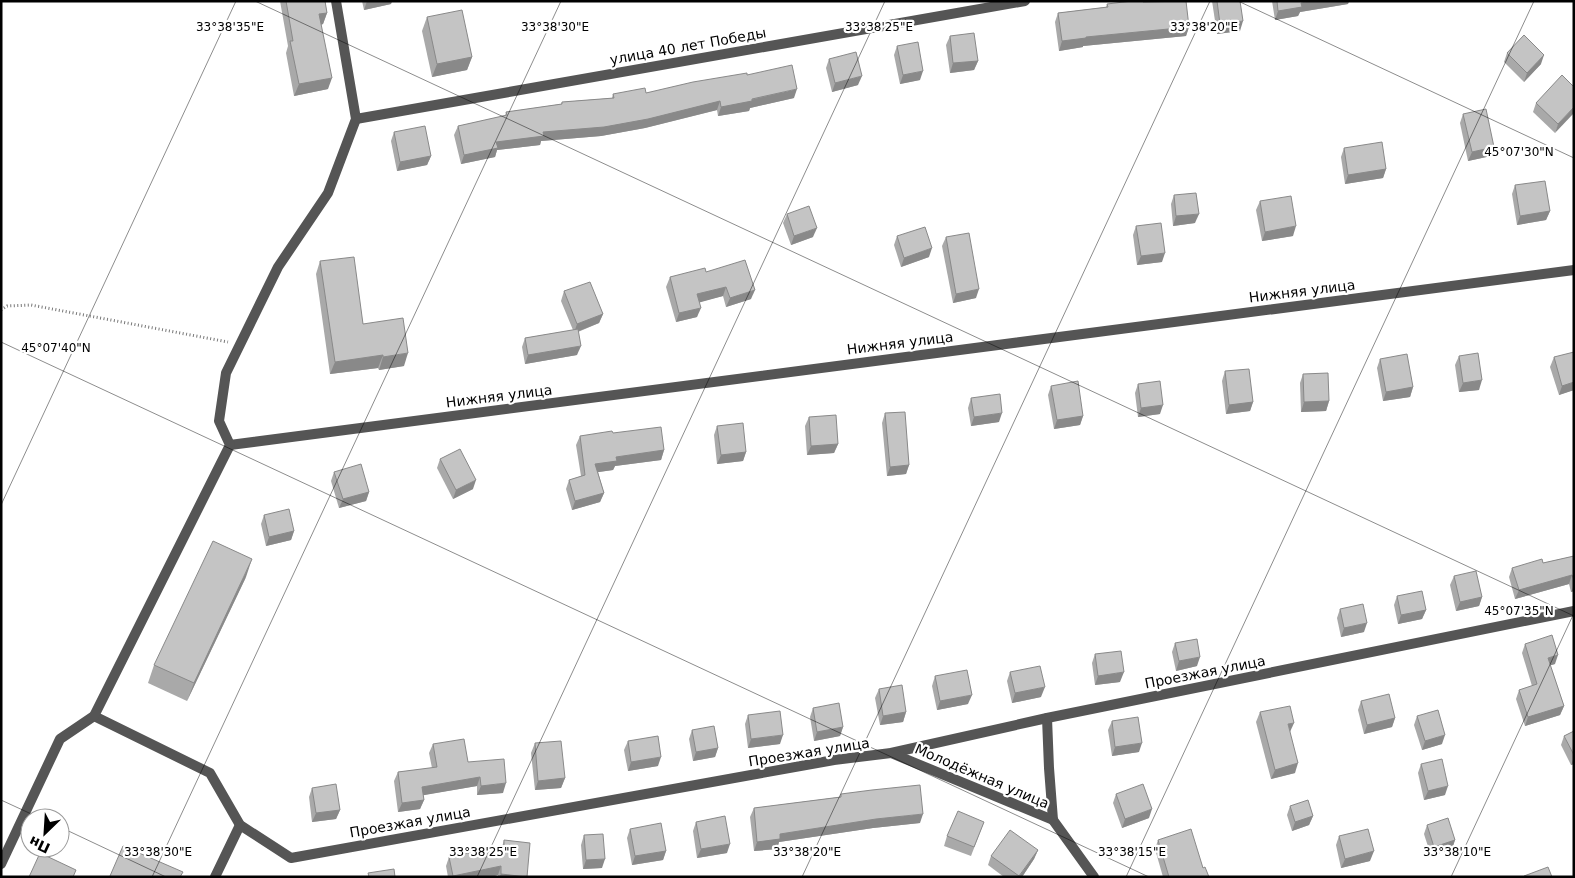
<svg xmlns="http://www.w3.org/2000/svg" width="1575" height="878" viewBox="0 0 1575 878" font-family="'DejaVu Sans',sans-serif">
	<rect width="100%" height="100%" fill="#fff"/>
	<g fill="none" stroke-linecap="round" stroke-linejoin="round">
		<polyline stroke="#777" stroke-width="3" stroke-dasharray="1 2.5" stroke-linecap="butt" points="1,310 7,306 31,305 228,342"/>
		<g stroke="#555" stroke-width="10">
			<polyline points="356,119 1025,1"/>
			<polyline points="230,445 1574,270"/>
			<polyline points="94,716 210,773 240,825 291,858 834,760 891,753 1047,718 1574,611"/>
			<polyline points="1047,718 1049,768 1053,820"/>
			<polyline points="891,753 1053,820 1094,877"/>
			<polyline points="1,864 60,739 94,716 230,445 219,421 226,373 278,267 328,193 356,119 336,1"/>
			<polyline points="215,877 240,825"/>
		</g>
	</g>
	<g fill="#a9a9a9">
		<polygon points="280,1 325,1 327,13 323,24 321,25 328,89 294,96 286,53 288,46"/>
		<polygon points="362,1 392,1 391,4 364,10"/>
		<polygon points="1212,1 1240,1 1240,31 1217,34"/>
		<polygon points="1272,1 1349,1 1348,4 1300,12 1298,16 1275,20"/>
		<polygon points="1143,2 1189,27 1186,36 1083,46 1083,47 1059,51 1055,22 1058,13 1106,7 1107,4"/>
		<polygon points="427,17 472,57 467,70 432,77 422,31"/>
		<polygon points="950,36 978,61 974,70 950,73 946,45"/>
		<polygon points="897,46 920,80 900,84 894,55"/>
		<polygon points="1507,53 1541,64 1524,82 1504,62"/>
		<polygon points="829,59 858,85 832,92 826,68"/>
		<polygon points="747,75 794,98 750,108 749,111 718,116 717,110 645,128 601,136 541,141 540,145 497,150 495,157 461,164 454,135 458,126 505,116 506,112 561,104 562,102 612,98 613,94 646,93"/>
		<polygon points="1574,87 1555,133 1533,112 1536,103"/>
		<polygon points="1463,114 1491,156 1468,161 1460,123"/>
		<polygon points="394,132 431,156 427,165 397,171 391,141"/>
		<polygon points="1344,148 1386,169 1383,178 1345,184 1341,157"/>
		<polygon points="1515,185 1550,211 1546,220 1517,225 1512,194"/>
		<polygon points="1174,195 1195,223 1173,226 1171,204"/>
		<polygon points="1260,201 1293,236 1262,241 1256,210"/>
		<polygon points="787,214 813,237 791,245 783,223"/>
		<polygon points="1136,226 1162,262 1137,265 1133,235"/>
		<polygon points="897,236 929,257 901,267 894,245"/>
		<polygon points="946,237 976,298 953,303 942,246"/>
		<polygon points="320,261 363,324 404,366 379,370 378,368 330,374 316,274"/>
		<polygon points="706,272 751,299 726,307 723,296 699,302 697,317 676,322 666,287 670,277"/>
		<polygon points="564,291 603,314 599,323 578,332 577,355 525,364 522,347 525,338 573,330 561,301"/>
		<polygon points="1459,356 1479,390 1459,392 1455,365"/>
		<polygon points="1554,357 1574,390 1559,395 1550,367"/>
		<polygon points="1380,359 1413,387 1410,397 1383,401 1377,368"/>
		<polygon points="1225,371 1253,402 1250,411 1226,414 1222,381"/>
		<polygon points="1303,374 1329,401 1326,411 1301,412 1300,383"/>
		<polygon points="1138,384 1160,414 1138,417 1135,393"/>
		<polygon points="1051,386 1083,416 1080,425 1054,429 1048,395"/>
		<polygon points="971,398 999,422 971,426 968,408"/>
		<polygon points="885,413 909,465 906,474 887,476 882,423"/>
		<polygon points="809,417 838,444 834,453 807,455 805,426"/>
		<polygon points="717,426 746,452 743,461 717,464 714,435"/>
		<polygon points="613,433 664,450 661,460 615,466 613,470 598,472 604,493 600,502 572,510 566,489 569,480 581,476 576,445 580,436"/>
		<polygon points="440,459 473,489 453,499 437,468"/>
		<polygon points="334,472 369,492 366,501 339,508 331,481"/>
		<polygon points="264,515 294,531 291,540 266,546 261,524"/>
		<polygon points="1574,556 1574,591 1571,592 1569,584 1515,599 1509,577 1512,568 1543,563"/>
		<polygon points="1454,576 1482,597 1479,606 1456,611 1450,585"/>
		<polygon points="246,577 187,701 148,683 154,665"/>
		<polygon points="1397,596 1426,610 1422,619 1398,624 1394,605"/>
		<polygon points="1340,609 1364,632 1341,637 1337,618"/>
		<polygon points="1175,643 1197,666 1176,671 1172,652"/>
		<polygon points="1525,644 1555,664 1550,665 1564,706 1560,715 1525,726 1516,699 1519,690 1532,686 1522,653"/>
		<polygon points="1095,654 1120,682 1095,685 1092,663"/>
		<polygon points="1010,672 1041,697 1012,703 1007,681"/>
		<polygon points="935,676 968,704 937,710 932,686"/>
		<polygon points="879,689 906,712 903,722 880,725 875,698"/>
		<polygon points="1361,701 1395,718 1392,727 1364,734 1358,710"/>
		<polygon points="813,708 843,727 840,736 814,741 810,717"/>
		<polygon points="1260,712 1290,732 1295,773 1271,779 1256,722"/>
		<polygon points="748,715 780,744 748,748 745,724"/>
		<polygon points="1417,716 1442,744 1422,750 1414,725"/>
		<polygon points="1112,721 1139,752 1112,756 1108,730"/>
		<polygon points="692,730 718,748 715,757 693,761 689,739"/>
		<polygon points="1574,731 1574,764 1571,765 1561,745 1564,736"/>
		<polygon points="628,741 658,766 628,771 624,750"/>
		<polygon points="535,743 565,778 561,788 535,790 531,753"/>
		<polygon points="433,744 468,762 503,793 477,795 477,786 423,795 424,800 420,809 398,812 394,781 398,772 432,768 429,753"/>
		<polygon points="1421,764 1445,795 1424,800 1418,773"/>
		<polygon points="312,788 340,810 336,819 312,822 309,797"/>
		<polygon points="841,794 920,823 873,828 779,842 777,849 754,851 750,817 754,808 840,797"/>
		<polygon points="1116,794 1149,818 1122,828 1113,803"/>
		<polygon points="1290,806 1313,816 1309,825 1292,831 1287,815"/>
		<polygon points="696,822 727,853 697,858 693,831"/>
		<polygon points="984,822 971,856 944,846 947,836"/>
		<polygon points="1427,825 1455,840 1452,849 1431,856 1424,834"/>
		<polygon points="630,829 666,851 663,860 632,865 627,838"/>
		<polygon points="584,835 602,868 583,869 581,845"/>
		<polygon points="1339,836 1370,861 1341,868 1336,845"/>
		<polygon points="504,840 527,877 498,877 498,875 491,877 448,877 446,866 449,857 502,847"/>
		<polygon points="1158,840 1203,868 1209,877 1163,877 1155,849"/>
		<polygon points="1038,850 1034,859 1022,877 1004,877 988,865 991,856"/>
	</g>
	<g fill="#898989">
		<polygon points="367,1 392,1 391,4 364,10"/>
		<polygon points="1312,1 1349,1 1348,4 1300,12 1298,16 1275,20 1278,11 1301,3"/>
		<polygon points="327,13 323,24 315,26 319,14"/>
		<polygon points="1243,21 1240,31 1217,34 1220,24"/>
		<polygon points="1189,27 1186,36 1083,46 1083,47 1059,51 1062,41 1086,37"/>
		<polygon points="1544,55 1541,64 1524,82 1527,73"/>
		<polygon points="472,57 467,70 432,77 437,64"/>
		<polygon points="978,61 974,70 950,73 953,63"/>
		<polygon points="923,71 920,80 900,84 903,75"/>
		<polygon points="862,76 858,85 832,92 835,83"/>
		<polygon points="332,78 328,89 294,96 299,84"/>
		<polygon points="797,89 794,98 750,108 749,111 718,116 721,107"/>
		<polygon points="720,101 717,110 645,128 601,136 541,141 540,145 497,150 495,157 461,164 464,155 496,142 543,132"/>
		<polygon points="1574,107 1574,113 1555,133 1558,124"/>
		<polygon points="1494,147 1491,156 1468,161 1472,152"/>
		<polygon points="431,156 427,165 397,171 400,162"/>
		<polygon points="1386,169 1383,178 1345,184 1348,175"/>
		<polygon points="1550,211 1546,220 1517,225 1520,216"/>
		<polygon points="1199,214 1195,223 1173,226 1176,216"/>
		<polygon points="1296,226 1293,236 1262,241 1265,232"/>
		<polygon points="817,228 813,237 791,245 794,236"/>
		<polygon points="932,248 929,257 901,267 904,258"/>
		<polygon points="1165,253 1162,262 1137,265 1141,256"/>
		<polygon points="726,287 723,296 694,304 697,294"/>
		<polygon points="979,289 976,298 953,303 956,294"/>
		<polygon points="755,290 751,299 726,307 730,298"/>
		<polygon points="701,308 697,317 676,322 679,313"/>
		<polygon points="603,314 599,323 574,333 577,324"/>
		<polygon points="581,346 577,355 525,364 528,355"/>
		<polygon points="408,353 404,366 379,370 383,357"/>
		<polygon points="383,355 378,368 330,374 335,362"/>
		<polygon points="1482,380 1479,390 1459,392 1463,383"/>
		<polygon points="1574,382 1574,390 1559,395 1562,386"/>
		<polygon points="1413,387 1410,397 1383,401 1386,392"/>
		<polygon points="1329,401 1326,411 1301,412 1304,402"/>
		<polygon points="1253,402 1250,411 1226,414 1229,405"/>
		<polygon points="1163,405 1160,414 1138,417 1141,408"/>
		<polygon points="1002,413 999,422 971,426 974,417"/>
		<polygon points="1083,416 1080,425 1054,429 1057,420"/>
		<polygon points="838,444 834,453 807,455 811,446"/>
		<polygon points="664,450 661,460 615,466 613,470 592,473 595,464 616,457"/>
		<polygon points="746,452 743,461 717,464 721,455"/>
		<polygon points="909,465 906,474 887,476 890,467"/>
		<polygon points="476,480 473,489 453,499 456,490"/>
		<polygon points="369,492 366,501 339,508 343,499"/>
		<polygon points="604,493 600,502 572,510 575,501"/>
		<polygon points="294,531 291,540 266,546 269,537"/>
		<polygon points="252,559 246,577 187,701 194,683"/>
		<polygon points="1572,575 1569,584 1515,599 1519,590"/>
		<polygon points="1574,585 1574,591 1571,592"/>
		<polygon points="1482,597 1479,606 1456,611 1460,602"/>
		<polygon points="1426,610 1422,619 1398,624 1401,615"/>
		<polygon points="1367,623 1364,632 1341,637 1344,628"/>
		<polygon points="1558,655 1555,664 1545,667 1548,658"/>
		<polygon points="1200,657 1197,666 1176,671 1179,661"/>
		<polygon points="1124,672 1120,682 1095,685 1098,676"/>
		<polygon points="1045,687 1041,697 1012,703 1015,693"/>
		<polygon points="972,695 968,704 937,710 940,701"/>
		<polygon points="1564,706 1560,715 1525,726 1528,717"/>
		<polygon points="906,712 903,722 880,725 883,716"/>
		<polygon points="1395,718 1392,727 1364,734 1367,725"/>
		<polygon points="1294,723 1290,732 1288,724"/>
		<polygon points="843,727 840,736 814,741 817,732"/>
		<polygon points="783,735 780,744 748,748 751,739"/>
		<polygon points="1445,735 1442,744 1422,750 1425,741"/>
		<polygon points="1142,743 1139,752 1112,756 1115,747"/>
		<polygon points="718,748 715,757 693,761 696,752"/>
		<polygon points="661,757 658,766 628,771 631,762"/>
		<polygon points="1574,757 1574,764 1571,765"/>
		<polygon points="1298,763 1295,773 1271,779 1275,770"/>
		<polygon points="480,777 477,786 419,796 422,787"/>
		<polygon points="565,778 561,788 535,790 538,781"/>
		<polygon points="506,783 503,793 477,795 481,786"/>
		<polygon points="1448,786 1445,795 1424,800 1428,791"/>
		<polygon points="424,800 420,809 398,812 402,803"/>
		<polygon points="1152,809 1149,818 1122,828 1125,819"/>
		<polygon points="340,810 336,819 312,822 316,813"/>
		<polygon points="923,814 920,823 873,828 779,842 777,849 754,851 757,842 780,834 876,819"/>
		<polygon points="1313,816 1309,825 1292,831 1295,822"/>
		<polygon points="1455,840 1452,849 1431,856 1434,847"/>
		<polygon points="730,844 727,853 697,858 701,849"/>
		<polygon points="1038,850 1034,859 1022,877 1019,877"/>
		<polygon points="666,851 663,860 632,865 635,856"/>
		<polygon points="1374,851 1370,861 1341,868 1345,859"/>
		<polygon points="605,859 602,868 583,869 586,860"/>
		<polygon points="501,866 498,875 491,877 453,877 453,876"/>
		<polygon points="501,874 527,877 499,877"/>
	</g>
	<g fill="#c4c4c4" stroke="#898989">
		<polygon points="286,1 325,1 327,13 319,14 332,78 299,84 290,41 293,41"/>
		<polygon points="1132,1 1143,1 1143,2 1186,1 1189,27 1086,37 1086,38 1062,41 1058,13 1108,7 1107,4"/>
		<polygon points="1217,1 1240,1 1243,21 1220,24"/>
		<polygon points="1277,1 1312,1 1301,3 1302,7 1278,11"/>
		<polygon points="462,10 472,57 437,64 427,17"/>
		<polygon points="974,33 978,61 953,63 950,36"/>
		<polygon points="1524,35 1544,55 1527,73 1507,53"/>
		<polygon points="918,42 923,71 903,75 897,46"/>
		<polygon points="856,52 862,76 835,83 829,59"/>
		<polygon points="792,65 797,89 752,99 752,101 721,107 720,101 648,119 604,127 543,132 544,136 496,142 498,148 464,155 458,126 507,115 506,112 562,104 562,102 614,98 613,94 645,88 646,93 693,82 747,73 747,75"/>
		<polygon points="1562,75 1574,87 1574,107 1558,124 1536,103"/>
		<polygon points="1486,109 1494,147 1472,152 1463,114"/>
		<polygon points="425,126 431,156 400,162 394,132"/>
		<polygon points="1382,142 1386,169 1348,175 1344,148"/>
		<polygon points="1545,181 1550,211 1520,216 1515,185"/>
		<polygon points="1196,193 1199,214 1176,216 1174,195"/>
		<polygon points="1291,196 1296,226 1265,232 1260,201"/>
		<polygon points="809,206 817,228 794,236 787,214"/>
		<polygon points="1161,223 1165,253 1141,256 1136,226"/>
		<polygon points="925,227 932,248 904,258 897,236"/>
		<polygon points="969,233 979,289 956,294 946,237"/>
		<polygon points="354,257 363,324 403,318 408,353 383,357 383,355 335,362 320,261"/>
		<polygon points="745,260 755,290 730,298 726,287 697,294 701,308 679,313 670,277 705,268 706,272"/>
		<polygon points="590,282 603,314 577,324 564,291"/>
		<polygon points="578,329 581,346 528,355 525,338"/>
		<polygon points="1574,352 1574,382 1562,386 1554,357"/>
		<polygon points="1478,353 1482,380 1463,383 1459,356"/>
		<polygon points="1407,354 1413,387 1386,392 1380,359"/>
		<polygon points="1249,369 1253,402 1229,405 1225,371"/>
		<polygon points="1328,373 1329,401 1304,402 1303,374"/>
		<polygon points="1078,381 1083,416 1057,420 1051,386"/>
		<polygon points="1160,381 1163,405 1141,408 1138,384"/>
		<polygon points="1000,394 1002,413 974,417 971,398"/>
		<polygon points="905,412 909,465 890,467 885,413"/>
		<polygon points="836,415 838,444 811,446 809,417"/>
		<polygon points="743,423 746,452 721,455 717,426"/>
		<polygon points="661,427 664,450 616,457 617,461 595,464 604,493 575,501 569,480 585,475 580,436 612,431 613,433"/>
		<polygon points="460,449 476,480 456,490 440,459"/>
		<polygon points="361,464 369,492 343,499 334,472"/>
		<polygon points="289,509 294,531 269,537 264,515"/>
		<polygon points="213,541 252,559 194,683 154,665"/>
		<polygon points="1574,556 1574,580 1572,575 1519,590 1512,568 1542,559 1543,563"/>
		<polygon points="1476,571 1482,597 1460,602 1454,576"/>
		<polygon points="1422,591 1426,610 1401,615 1397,596"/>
		<polygon points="1363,604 1367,623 1344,628 1340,609"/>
		<polygon points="1552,635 1558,655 1548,658 1564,706 1528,717 1519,690 1537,684 1525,644"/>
		<polygon points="1197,639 1200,657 1179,661 1175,643"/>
		<polygon points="1121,651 1124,672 1098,676 1095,654"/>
		<polygon points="1040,666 1045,687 1015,693 1010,672"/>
		<polygon points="967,670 972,695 940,701 935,676"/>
		<polygon points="902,685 906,712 883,716 879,689"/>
		<polygon points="1389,694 1395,718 1367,725 1361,701"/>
		<polygon points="839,703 843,727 817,732 813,708"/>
		<polygon points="1290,706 1294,723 1288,724 1298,763 1275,770 1260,712"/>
		<polygon points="1438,710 1445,735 1425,741 1417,716"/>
		<polygon points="780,711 783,735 751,739 748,715"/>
		<polygon points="1138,717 1142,743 1115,747 1112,721"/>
		<polygon points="714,726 718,748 696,752 692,730"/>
		<polygon points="1574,731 1574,755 1564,736"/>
		<polygon points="658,736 661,757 631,762 628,741"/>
		<polygon points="464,739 468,762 504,759 506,783 481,786 480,777 422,787 424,800 402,803 398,772 437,767 433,744"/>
		<polygon points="561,741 565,778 538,781 535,743"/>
		<polygon points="1442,759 1448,786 1428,791 1421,764"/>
		<polygon points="336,784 340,810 316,813 312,788"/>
		<polygon points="1143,784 1152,809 1125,819 1116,794"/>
		<polygon points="920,785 923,814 876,819 780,834 780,839 757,842 754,808 841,797 841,794 872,790"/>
		<polygon points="1308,800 1313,816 1295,822 1290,806"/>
		<polygon points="958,811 984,822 974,847 947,836"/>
		<polygon points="725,816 730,844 701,849 696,822"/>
		<polygon points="1448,818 1455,840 1434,847 1427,825"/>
		<polygon points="661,823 666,851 635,856 630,829"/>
		<polygon points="1191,829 1203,868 1205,867 1209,877 1169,877 1158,840"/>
		<polygon points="1368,829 1374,851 1345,859 1339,836"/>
		<polygon points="1010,830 1038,850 1019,876 991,856"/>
		<polygon points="603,834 605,859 586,860 584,835"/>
		<polygon points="504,840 530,843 527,877 501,874 501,866 453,876 449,857 504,846"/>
		<polygon points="123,846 183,872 180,877 111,877 110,876"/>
		<polygon points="40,853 76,870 73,877 29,877"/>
		<polygon points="1548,867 1552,877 1524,877 1524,876"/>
		<polygon points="394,869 395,877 369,877 368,873"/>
	</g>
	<path fill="none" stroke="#000" stroke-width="1" stroke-opacity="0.45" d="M255,1L1574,616M1238,1L1574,158M1,342L1149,877M1,505L236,1M1,800L40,818M60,827L166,877M152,877L561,1M477,877L885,1M802,877L1210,1M1126,877L1534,1M1451,877L1574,613"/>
	<g text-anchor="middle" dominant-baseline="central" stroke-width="4.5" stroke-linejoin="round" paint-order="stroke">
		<g font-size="14" fill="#000" stroke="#fff">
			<text transform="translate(688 46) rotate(-10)">улица 40 лет Победы</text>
			<text transform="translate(1302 291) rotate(-7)">Нижняя улица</text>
			<text transform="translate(900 343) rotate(-7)">Нижняя улица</text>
			<text transform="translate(499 396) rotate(-7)">Нижняя улица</text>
			<text transform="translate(1205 672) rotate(-11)">Проезжая улица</text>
			<text transform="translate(809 752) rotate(-9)">Проезжая улица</text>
			<text transform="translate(982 776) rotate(23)">Молодёжная улица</text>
			<text transform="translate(410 822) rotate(-10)">Проезжая улица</text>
		</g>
	</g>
	<g font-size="12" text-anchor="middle" fill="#000" stroke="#fff" stroke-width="4.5" stroke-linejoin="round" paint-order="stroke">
		<text x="555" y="31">33°38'30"E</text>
		<text x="230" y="31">33°38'35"E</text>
		<text x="879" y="31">33°38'25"E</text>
		<text x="1204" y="31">33°38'20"E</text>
		<text x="1519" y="156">45°07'30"N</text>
		<text x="56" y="352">45°07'40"N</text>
		<text x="1519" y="615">45°07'35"N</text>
		<text x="158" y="856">33°38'30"E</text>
		<text x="483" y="856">33°38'25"E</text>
		<text x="807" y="856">33°38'20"E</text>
		<text x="1132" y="856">33°38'15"E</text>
		<text x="1457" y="856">33°38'10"E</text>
	</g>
	<rect width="1575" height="878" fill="none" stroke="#000000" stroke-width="5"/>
	<g transform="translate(45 833) rotate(205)"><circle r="24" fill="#ffffff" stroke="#999999"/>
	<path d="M0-4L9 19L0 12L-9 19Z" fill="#000000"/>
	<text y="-8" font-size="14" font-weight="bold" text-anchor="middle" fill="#000000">Пн</text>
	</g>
</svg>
